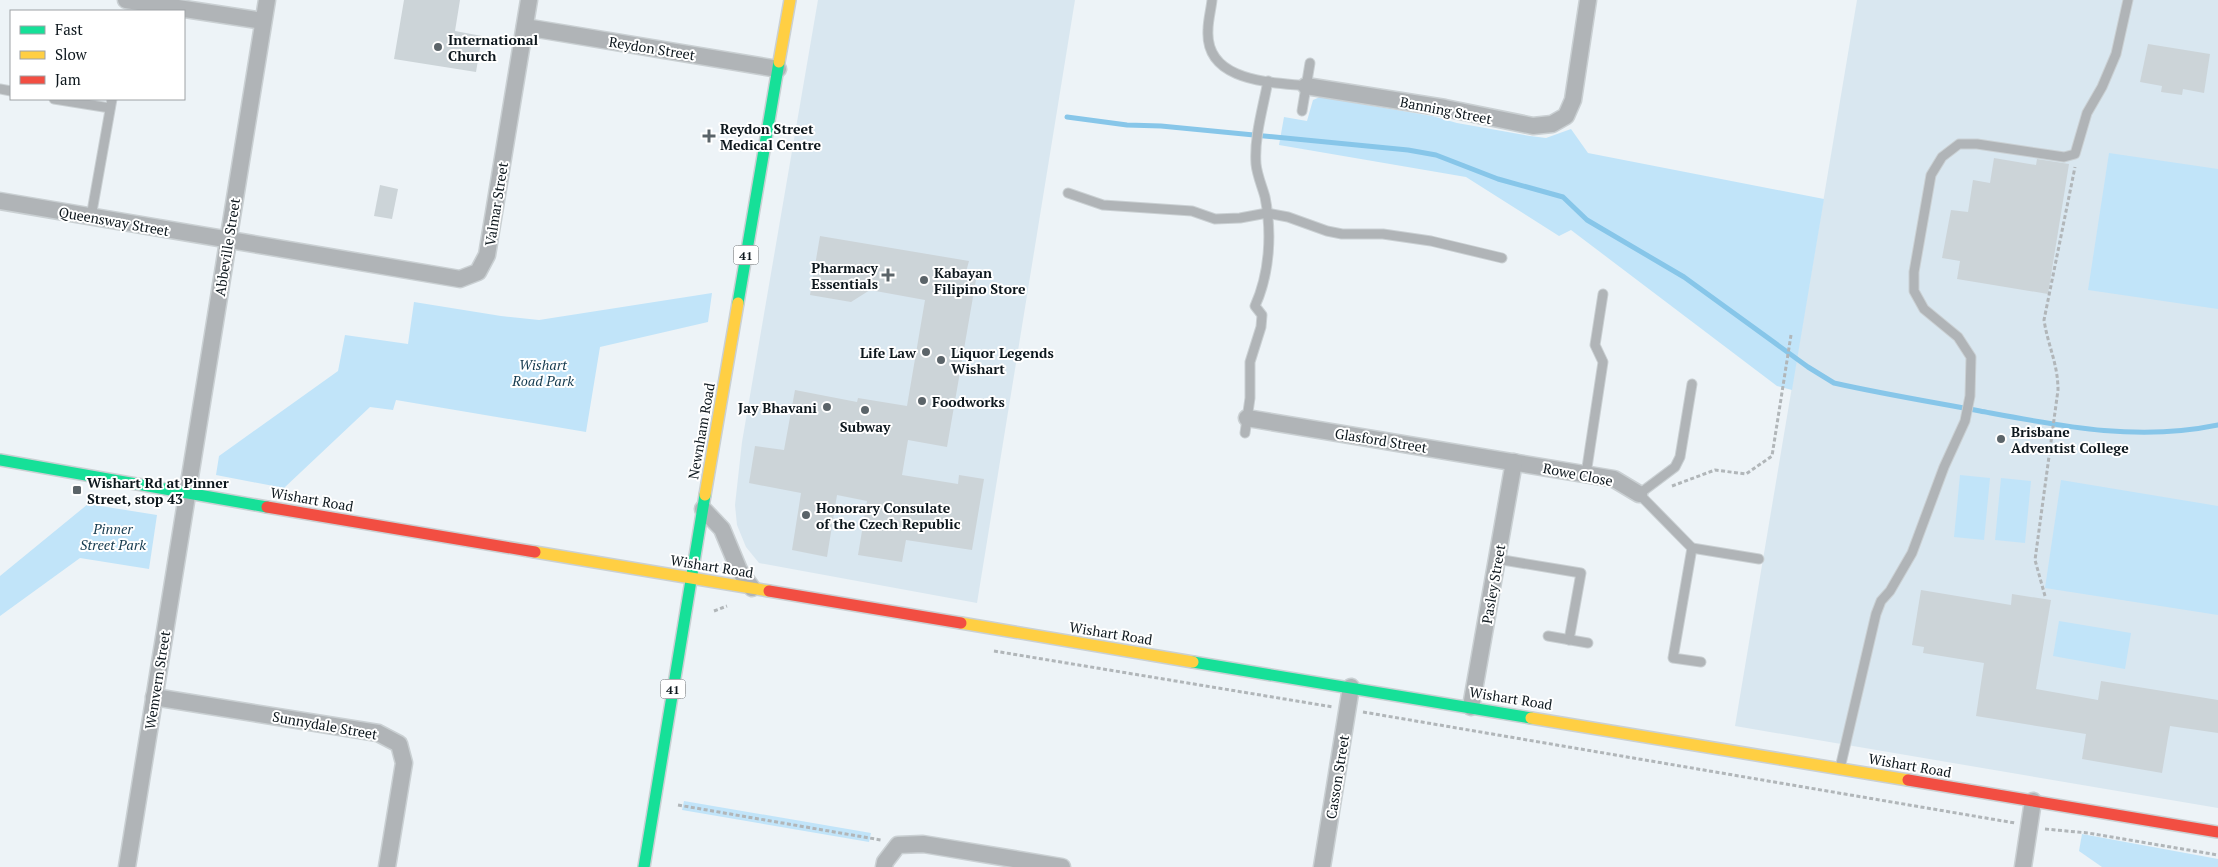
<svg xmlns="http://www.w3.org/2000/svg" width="2218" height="867" viewBox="0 0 2218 867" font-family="'PT Serif',serif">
	<rect width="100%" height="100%" fill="#edf3f7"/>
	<g fill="#d9e7f0">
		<polygon points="818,0 1075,0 977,603 759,563 746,547 737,525 735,505 742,442"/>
		<polygon points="1857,0 2218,0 2218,808 1735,726"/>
	</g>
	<g fill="#c1e4f9">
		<polygon points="1320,97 1432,116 1457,123 1530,136 1546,138 1571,129 1588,153 1824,199 1792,390 1777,386 1571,230 1559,236 1466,177 1279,145 1284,117 1307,121 1313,100"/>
		<polygon points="2109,153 2218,169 2218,309 2088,290"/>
		<polygon points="712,293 708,322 600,347 586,432 396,400 393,410 370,407 284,488 216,475 219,456 338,371 345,335 408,344 414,302 501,316 539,320"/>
		<polygon points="1960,475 1990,478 1984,540 1954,537"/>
		<polygon points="2001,478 2031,481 2025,543 1995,540"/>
		<polygon points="2061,480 2218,506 2218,615 2045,588"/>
		<polygon points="88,504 157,515 149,569 80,558 0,616 0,576"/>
		<polygon points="2059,621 2131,633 2125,669 2053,656"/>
		<polygon points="684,801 871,833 869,842 682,810"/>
		<polygon points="2082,834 2218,859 2218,867 2102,867 2079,851"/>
	</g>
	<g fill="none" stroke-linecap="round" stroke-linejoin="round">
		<path stroke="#87c6e9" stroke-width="5" d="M1067,117L1127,125L1161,126L1408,150L1436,155L1498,179L1563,197L1587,220L1684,277L1808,367L1834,383C1883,394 1932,402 1980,411C2060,426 2137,442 2218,425"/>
	</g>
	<g fill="#ccd4d8">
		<polygon points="404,0 460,0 455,31 482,36 476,72 394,59"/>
		<polygon points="2148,44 2210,54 2204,93 2183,89 2182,95 2161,92 2162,86 2140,82"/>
		<polygon points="1994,158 2036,165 2037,159 2069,164 2048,294 1957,279 1960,261 1942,258 1951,210 1968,212 1973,180 1990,183"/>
		<polygon points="380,185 398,189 392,219 374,216"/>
		<polygon points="820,236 969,261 966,272 977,274 947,447 908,440 902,475 958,484 959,475 984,479 972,550 906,540 902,562 858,555 867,501 837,495 827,557 792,550 801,493 749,483 755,446 784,450 795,390 857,402 858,398 907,406 925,300 870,290 851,302 810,295"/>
		<polygon points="1921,590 2011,605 2012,594 2051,600 2036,689 2098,700 2101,681 2218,700 2218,733 2170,726 2162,773 2082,759 2086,734 1976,716 1984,663 1923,653 1924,647 1912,645"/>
	</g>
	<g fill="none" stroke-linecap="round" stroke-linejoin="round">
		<g stroke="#cad0d3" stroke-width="11">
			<g id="lane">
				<path d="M1212,0C1211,10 1208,20 1208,30C1205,82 1271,82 1306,86"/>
				<polyline points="0,89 11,91"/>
				<polyline points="54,99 110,108"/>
				<polyline points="1302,111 1310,63"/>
				<polyline points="1068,193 1103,205 1192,211 1215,219 1240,218 1267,213 1288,217 1327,231 1342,234 1383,234 1431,241 1502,258"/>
				<polyline points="91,217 112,99"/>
				<polyline points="1692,384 1680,457 1675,467 1639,494 1692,548 1673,658 1701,662"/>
				<path d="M1245,433L1250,398V362L1261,327L1262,315L1255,306C1270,273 1272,232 1265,197C1262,186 1257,175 1256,164C1254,137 1263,108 1268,81"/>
				<polyline points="1586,474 1603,362 1595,345 1603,294"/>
				<polyline points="1692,548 1759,559"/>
				<polyline points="1497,559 1581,573 1569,640"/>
				<polyline points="1548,636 1588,643"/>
				<polyline points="1840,768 1876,614 1881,601 1890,591 1912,553 1944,467 1965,421 1970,396 1971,357 1958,337 1924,309 1914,291 1914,272 1931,175 1942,157 1959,144 1977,144 2064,157 2075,154 2087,113 2102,87 2116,54 2128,0"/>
			</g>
		</g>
		<g stroke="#cad0d3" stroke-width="19">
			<g id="street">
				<polyline points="126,0 263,21"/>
				<polyline points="525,27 778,69"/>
				<polyline points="1306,86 1445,108 1533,126 1552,124 1566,116 1573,100 1588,0"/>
				<polyline points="0,201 460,279 478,272 487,255 529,0"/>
				<polyline points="1247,418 1614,479 1639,494"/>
				<polyline points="703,509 722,529 739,570 752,588"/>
				<polyline points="154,697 378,733 399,744 404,763 387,867"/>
				<polyline points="1471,707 1514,462"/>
				<polyline points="127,867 267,0"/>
				<polyline points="884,867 885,862 898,845 923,844 1062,867"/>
				<polyline points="1322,867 1351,687"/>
				<polyline points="2023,867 2033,801"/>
			</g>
		</g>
		<g stroke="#cad0d3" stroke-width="14">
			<g id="fast">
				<polyline points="738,303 779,62"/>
				<polyline points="0,460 267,507"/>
				<polyline points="1193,662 1531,718"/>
				<polyline points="644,867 705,495"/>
			</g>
		</g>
		<g stroke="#cad0d3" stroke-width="14">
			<g id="slow">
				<polyline points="779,62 790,0"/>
				<polyline points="705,495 738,303"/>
				<polyline points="535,552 769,591"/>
				<polyline points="961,623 1193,662"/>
				<polyline points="1531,718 1908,780"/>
			</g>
		</g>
		<g stroke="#cad0d3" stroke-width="14">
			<g id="jam">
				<polyline points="267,507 535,552"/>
				<polyline points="769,591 961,623"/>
				<polyline points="1908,780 2218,832"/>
			</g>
		</g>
		<g stroke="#b1b6b9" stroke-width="3" stroke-dasharray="4 2.5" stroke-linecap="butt">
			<polyline points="1672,486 1715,470 1746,474 1772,456 1791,335"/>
			<path d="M2045,596L2035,560L2058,390C2058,364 2048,346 2044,320L2075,167"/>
			<polyline points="714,611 727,606"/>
			<polyline points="994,651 1333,707"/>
			<polyline points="1363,712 2015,823"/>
			<polyline points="678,805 881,840"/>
			<polyline points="2045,829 2088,833 2218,855"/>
		</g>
		<use href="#lane" stroke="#b0b4b7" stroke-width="9"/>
		<use href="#street" stroke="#b0b4b7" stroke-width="16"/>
		<use href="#fast" stroke="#16e098" stroke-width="11"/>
		<use href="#slow" stroke="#ffcf43" stroke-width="11"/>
		<use href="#jam" stroke="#f24e42" stroke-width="11"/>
	</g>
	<g fill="#5b6469" stroke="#fff" stroke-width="2">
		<circle cx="438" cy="47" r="5"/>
		<path d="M706.5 128.5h5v5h5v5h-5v5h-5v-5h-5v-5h5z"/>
		<path d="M885.5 267.5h5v5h5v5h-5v5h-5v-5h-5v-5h5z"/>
		<circle cx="924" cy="280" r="5"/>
		<circle cx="926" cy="352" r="5"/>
		<circle cx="941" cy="360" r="5"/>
		<circle cx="922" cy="401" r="5"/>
		<circle cx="827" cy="407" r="5"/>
		<circle cx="865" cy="410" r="5"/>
		<circle cx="2001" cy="439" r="5"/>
		<rect x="72" y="485" width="10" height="10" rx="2.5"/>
		<circle cx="806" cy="515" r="5"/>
	</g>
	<g text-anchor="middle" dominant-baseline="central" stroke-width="4" stroke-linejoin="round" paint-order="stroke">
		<g fill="#fff" stroke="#565d61" stroke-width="1">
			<rect x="733.5" y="245.5" width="25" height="19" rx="4"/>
			<rect x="660.5" y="679.5" width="25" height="19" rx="4"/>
		</g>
		<g font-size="12" font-weight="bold" fill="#0d171d">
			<text x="746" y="255">41</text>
			<text x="673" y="689">41</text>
		</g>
		<g font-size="14" font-weight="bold" fill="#0d171d" stroke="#fff" text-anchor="start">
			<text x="448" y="39">International<tspan x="448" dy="16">Church</tspan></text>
			<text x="720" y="128">Reydon Street<tspan x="720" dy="16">Medical Centre</tspan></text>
			<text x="878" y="267" text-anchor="end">Pharmacy<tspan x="878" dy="16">Essentials</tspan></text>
			<text x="934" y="272">Kabayan<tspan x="934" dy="16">Filipino Store</tspan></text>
			<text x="916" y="352" text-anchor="end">Life Law</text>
			<text x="951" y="352">Liquor Legends<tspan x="951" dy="16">Wishart</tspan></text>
			<text x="932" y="401">Foodworks</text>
			<text x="817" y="407" text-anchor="end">Jay Bhavani</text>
			<text x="865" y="426" text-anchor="middle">Subway</text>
			<text x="2011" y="431">Brisbane<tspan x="2011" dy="16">Adventist College</tspan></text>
			<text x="87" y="482">Wishart Rd at Pinner<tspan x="87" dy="16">Street, stop 43</tspan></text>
			<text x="816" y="507">Honorary Consulate<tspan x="816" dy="16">of the Czech Republic</tspan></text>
		</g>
		<g font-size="14" fill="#0d171d" stroke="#fff">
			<text transform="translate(652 48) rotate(9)">Reydon Street</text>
			<text transform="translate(1446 110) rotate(11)">Banning Street</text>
			<text transform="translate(496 204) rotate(-81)">Valmar Street</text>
			<text transform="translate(114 221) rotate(10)">Queensway Street</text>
			<text transform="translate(227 247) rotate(-81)">Abbeville Street</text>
			<text transform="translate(701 431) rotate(-80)">Newnham Road</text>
			<text transform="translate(1381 440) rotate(9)">Glasford Street</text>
			<text transform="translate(1578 474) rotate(11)">Rowe Close</text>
			<text transform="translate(312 499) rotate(10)">Wishart Road</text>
			<text transform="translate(712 566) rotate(9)">Wishart Road</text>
			<text transform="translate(1493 584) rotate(-80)">Pasley Street</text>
			<text transform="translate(1111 633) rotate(9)">Wishart Road</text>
			<text transform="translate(157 680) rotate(-81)">Wemvern Street</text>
			<text transform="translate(1511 698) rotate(9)">Wishart Road</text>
			<text transform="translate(325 725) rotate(10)">Sunnydale Street</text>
			<text transform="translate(1910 765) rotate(10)">Wishart Road</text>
			<text transform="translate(1337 777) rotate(-81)">Casson Street</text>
		</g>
		<g font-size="14" font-style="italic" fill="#143a4f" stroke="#fff">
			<text x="543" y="364">Wishart<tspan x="543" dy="16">Road Park</tspan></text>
			<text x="113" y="528">Pinner<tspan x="113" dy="16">Street Park</tspan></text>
		</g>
	</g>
	<rect x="10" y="10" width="175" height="90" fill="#ffffff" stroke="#9ea2a5"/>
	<rect x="20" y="26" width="25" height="8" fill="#16e098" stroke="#9ea2a5"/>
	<text x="55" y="35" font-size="15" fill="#0d171d">Fast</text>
	<rect x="20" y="51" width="25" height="8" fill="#ffcf43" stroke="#9ea2a5"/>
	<text x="55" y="60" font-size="15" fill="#0d171d">Slow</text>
	<rect x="20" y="76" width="25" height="8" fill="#f24e42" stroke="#9ea2a5"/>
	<text x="55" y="85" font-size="15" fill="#0d171d">Jam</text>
</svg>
